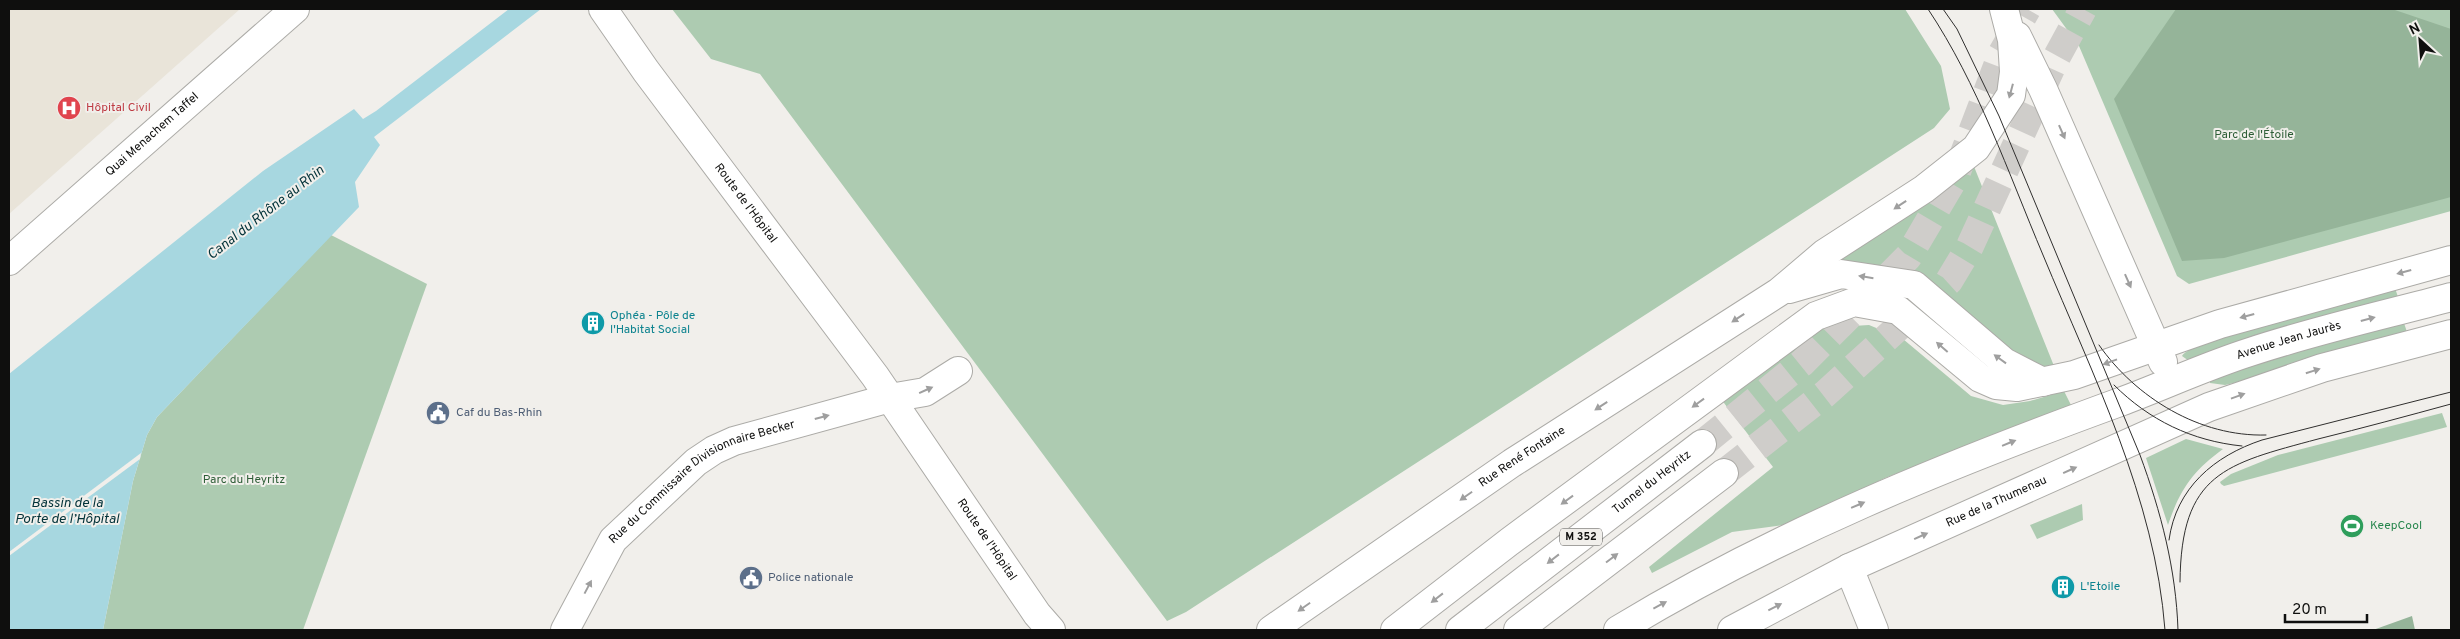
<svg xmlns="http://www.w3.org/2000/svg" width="2460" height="639" viewBox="0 0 2460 639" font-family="Overpass,sans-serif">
	<rect width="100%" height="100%" fill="#f1efeb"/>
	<polygon fill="#e9e4d9" points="9,9 240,9 9,214"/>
	<g fill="#adcbb1">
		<polygon points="672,9 1905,9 1941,66 1950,109 1934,128 1186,612 1167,621 760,74 711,59"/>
		<polygon points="2052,9 2451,9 2451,211 2189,284 2177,276 2079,46"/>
		<polygon points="1973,164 2054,366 2044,370 2011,358 1959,318 1833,264"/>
		<polygon points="331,235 427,284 303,630 103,630 133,481 147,435 157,417"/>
		<path d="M2395,288L2398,297L2189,361L2182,356C2190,339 2367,295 2395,288Z"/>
		<polygon points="2404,323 2407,332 2326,353 2238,382 2225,385 2210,383 2210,380 2280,356"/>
		<polygon points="1869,325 1903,339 1971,396 2003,405 2030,401 2064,391 2071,405 1885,478 1790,524 1732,532 1652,573 1649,567 1773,467 1721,399 1820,328"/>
		<polygon points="2442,413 2447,427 2224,486 2221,484 2220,482 2231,474 2278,455"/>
		<path d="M2186,439L2223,449C2193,471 2180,489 2168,525L2146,458Z"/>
		<polygon points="2082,504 2083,520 2037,539 2030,525"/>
	</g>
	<g fill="#95b499">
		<polygon points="2176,9 2392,9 2451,29 2451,197 2224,258 2182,261 2114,99"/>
		<polygon points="2412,616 2415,630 2373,630"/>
	</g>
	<polygon fill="#a7d7e0" points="509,9 541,9 374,137 380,145 355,182 359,207 157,417 147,435 133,481 103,630 9,630 9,374 263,171 354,109 363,119 376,111"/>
	<polygon fill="#f1efeb" points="141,453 140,459 9,556 9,552"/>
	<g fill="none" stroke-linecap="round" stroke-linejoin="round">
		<g stroke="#cfcdca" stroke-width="28" stroke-dasharray="28 14" stroke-linecap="butt">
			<polyline points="1702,444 1802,363 1908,257 1955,177 2002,53 2027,9"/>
			<polyline points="1724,473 1825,394 1949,281 1970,246 2055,60 2083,9"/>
		</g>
		<g stroke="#acaba7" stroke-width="30">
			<g id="minor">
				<polyline points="1849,568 1874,630"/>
				<path id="s1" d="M565,630L613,540L696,462L714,450L734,441L890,398L925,392L958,371"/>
			</g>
		</g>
		<g stroke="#acaba7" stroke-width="30">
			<g id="major">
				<path id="s2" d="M603,9L646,71L875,376L1037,614L1051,630"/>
				<polyline points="2017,36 2043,89 2163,362"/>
				<path id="s3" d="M9,261L295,9"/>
				<polyline points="1789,289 1841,274 1914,285 2004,362 2043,382"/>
				<path id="s4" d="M1271,630L1512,463L1779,292L1825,253L1924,189L1976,148L2011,95L2014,72L2012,40L2004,9"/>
				<polyline points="1395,630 1509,542 1816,316 1854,302 1898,310 1980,378 1996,385 2017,387 2074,375 2220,324 2451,260"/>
				<path id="s5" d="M1618,630C1776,534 1947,465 2120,402C2163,386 2206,366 2250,352C2316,330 2384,315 2451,297"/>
				<path id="s6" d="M1732,630L1849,568L2209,407L2322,368L2451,334"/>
			</g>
		</g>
		<g stroke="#acaba7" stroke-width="30">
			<g id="highway">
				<path id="s7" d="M1460,630L1702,444"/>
				<polyline points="1518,630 1724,473"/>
			</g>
		</g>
		<use href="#minor" stroke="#fff" stroke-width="28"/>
		<use href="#major" stroke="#fff" stroke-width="28"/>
		<use href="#highway" stroke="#fff" stroke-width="28"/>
		<g stroke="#302f2e" stroke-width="1">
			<path d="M1928,9C1978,84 2008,172 2043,255C2093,376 2155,498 2165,630"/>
			<path d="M1943,9L1957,29L1999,116L2140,455C2161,512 2176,569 2178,630"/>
			<path d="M2099,345C2136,398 2200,437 2266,435"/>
			<path d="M2114,385C2149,420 2192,441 2242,446"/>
			<path d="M2169,540C2176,488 2214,456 2262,440L2451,392"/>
			<path d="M2180,582C2181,473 2225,464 2318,439C2363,428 2407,416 2451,404"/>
		</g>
	</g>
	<defs><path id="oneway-solid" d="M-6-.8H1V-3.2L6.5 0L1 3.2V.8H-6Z" transform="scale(1.25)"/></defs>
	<g fill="#9f9f9f">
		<use href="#oneway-solid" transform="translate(2011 91) rotate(105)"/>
		<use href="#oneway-solid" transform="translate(2062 132) rotate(66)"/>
		<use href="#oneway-solid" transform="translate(1900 205) rotate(146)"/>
		<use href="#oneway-solid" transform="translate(2404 272) rotate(165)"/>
		<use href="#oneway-solid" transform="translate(1866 277) rotate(-171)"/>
		<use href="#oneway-solid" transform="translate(2128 281) rotate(66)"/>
		<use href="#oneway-solid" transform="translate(2247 316) rotate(165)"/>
		<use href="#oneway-solid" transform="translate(1738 318) rotate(147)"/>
		<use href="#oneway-solid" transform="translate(2368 319) rotate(-15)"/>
		<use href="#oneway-solid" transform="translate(1942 347) rotate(-139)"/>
		<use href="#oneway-solid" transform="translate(2000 359) rotate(-144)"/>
		<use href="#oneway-solid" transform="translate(2110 362) rotate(160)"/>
		<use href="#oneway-solid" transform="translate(2313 371) rotate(-17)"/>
		<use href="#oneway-solid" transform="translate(926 390) rotate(-24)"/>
		<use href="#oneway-solid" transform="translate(2238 396) rotate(-20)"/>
		<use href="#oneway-solid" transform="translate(1698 403) rotate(144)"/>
		<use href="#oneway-solid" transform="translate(1601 406) rotate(147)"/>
		<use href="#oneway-solid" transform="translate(822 417) rotate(-15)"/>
		<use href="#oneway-solid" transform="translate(2009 443) rotate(-22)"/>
		<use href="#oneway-solid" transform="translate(2070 470) rotate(-24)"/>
		<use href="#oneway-solid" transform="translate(1466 496) rotate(145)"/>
		<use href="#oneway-solid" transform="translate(1567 500) rotate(144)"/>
		<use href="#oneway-solid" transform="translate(1858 505) rotate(-23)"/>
		<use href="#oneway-solid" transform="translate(1921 536) rotate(-24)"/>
		<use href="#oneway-solid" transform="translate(1612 558) rotate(-37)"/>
		<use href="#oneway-solid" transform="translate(1553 559) rotate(142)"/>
		<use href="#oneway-solid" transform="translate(588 587) rotate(-62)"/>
		<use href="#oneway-solid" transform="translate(1437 598) rotate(142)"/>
		<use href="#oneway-solid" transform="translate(1660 605) rotate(-28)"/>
		<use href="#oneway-solid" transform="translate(1304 607) rotate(145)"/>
		<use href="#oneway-solid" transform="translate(1775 607) rotate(-27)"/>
	</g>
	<defs>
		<g id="hospital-disc" transform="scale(1.25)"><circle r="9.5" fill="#e0444e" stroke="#f1efeb"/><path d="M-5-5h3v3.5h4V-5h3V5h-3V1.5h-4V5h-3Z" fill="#fff"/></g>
		<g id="building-disc" transform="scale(1.25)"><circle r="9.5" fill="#0f9aa8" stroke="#f1efeb"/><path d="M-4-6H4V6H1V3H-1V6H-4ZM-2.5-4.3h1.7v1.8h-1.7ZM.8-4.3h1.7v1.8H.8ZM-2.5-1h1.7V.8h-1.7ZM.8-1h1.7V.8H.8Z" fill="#fff"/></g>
		<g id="civic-disc" transform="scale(1.25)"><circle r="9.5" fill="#5c6f8a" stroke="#f1efeb"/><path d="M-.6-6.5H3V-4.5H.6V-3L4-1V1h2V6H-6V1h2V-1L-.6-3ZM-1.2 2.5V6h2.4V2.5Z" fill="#fff"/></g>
		<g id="stadium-disc" transform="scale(1.25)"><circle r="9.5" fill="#2e9e5b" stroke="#f1efeb"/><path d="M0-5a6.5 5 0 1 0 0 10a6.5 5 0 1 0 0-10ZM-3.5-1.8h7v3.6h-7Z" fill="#fff"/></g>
	</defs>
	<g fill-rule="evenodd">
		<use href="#hospital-disc" x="69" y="108"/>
		<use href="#building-disc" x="593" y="323"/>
		<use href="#civic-disc" x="438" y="413"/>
		<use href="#stadium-disc" x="2352" y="526"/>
		<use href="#civic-disc" x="751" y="578"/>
		<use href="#building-disc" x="2063" y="587"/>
	</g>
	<g text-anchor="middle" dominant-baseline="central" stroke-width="4" stroke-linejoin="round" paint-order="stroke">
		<rect fill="#f1efeb" stroke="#535250" stroke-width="1" x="1560" y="528.5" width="42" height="17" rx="4"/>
		<g font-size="11" font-weight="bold" fill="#0f0f0e">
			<text x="1581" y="537">M 352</text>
		</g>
		<g font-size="12" fill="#be3a42" stroke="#f1efeb" text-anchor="start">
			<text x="86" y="108">Hôpital Civil</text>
		</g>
		<g font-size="12" fill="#0f0f0e" stroke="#f1efeb">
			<text stroke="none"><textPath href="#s3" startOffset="191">Quai Menachem Taffel</textPath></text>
			<text stroke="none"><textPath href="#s2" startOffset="241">Route de l'Hôpital</textPath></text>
			<text stroke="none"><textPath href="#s5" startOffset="732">Avenue Jean Jaurès</textPath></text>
			<text stroke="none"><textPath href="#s4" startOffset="305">Rue René Fontaine</textPath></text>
			<text stroke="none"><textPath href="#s7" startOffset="242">Tunnel du Heyritz</textPath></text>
			<text stroke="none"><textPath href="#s1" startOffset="211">Rue du Commissaire Divisionnaire Becker</textPath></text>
			<text stroke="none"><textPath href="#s6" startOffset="294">Rue de la Thumenau</textPath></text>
			<text stroke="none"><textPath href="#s2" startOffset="655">Route de l'Hôpital</textPath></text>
		</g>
		<g font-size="12" fill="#2e5e37" stroke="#f1efeb">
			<text x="2254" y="135">Parc de l'Étoile</text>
			<text x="244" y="480">Parc du Heyritz</text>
		</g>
		<g font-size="12" fill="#0d838f" stroke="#f1efeb" text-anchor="start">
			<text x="610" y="316">Ophéa - Pôle de<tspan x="610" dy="14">l'Habitat Social</tspan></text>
			<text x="2080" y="587">L'Etoile</text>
		</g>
		<g font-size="12" fill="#4e5e75" stroke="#f1efeb" text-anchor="start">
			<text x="456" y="413">Caf du Bas-Rhin</text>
			<text x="768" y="578">Police nationale</text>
		</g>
		<g font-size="12" fill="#27864d" stroke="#f1efeb" text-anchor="start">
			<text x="2370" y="526">KeepCool</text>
		</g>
		<g font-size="14" font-style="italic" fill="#023239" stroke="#f1efeb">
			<text transform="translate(266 213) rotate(-38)">Canal du Rhône au Rhin</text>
			<text x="67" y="503">Bassin de la<tspan x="67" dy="16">Porte de l’Hôpital</tspan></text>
		</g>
	</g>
	<rect width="2460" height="639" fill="none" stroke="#0f0f0e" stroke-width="20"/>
	<g transform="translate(2420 40) rotate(334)" stroke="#f1efeb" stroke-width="4" paint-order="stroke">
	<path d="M0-4L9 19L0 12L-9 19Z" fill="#0f0f0e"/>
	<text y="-8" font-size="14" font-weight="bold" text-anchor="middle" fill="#0f0f0e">N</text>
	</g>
	<path d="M2285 614v8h82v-8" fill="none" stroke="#0f0f0e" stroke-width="2.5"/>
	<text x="2292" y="614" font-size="15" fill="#0f0f0e" stroke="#f1efeb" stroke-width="4" paint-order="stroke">20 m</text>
</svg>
